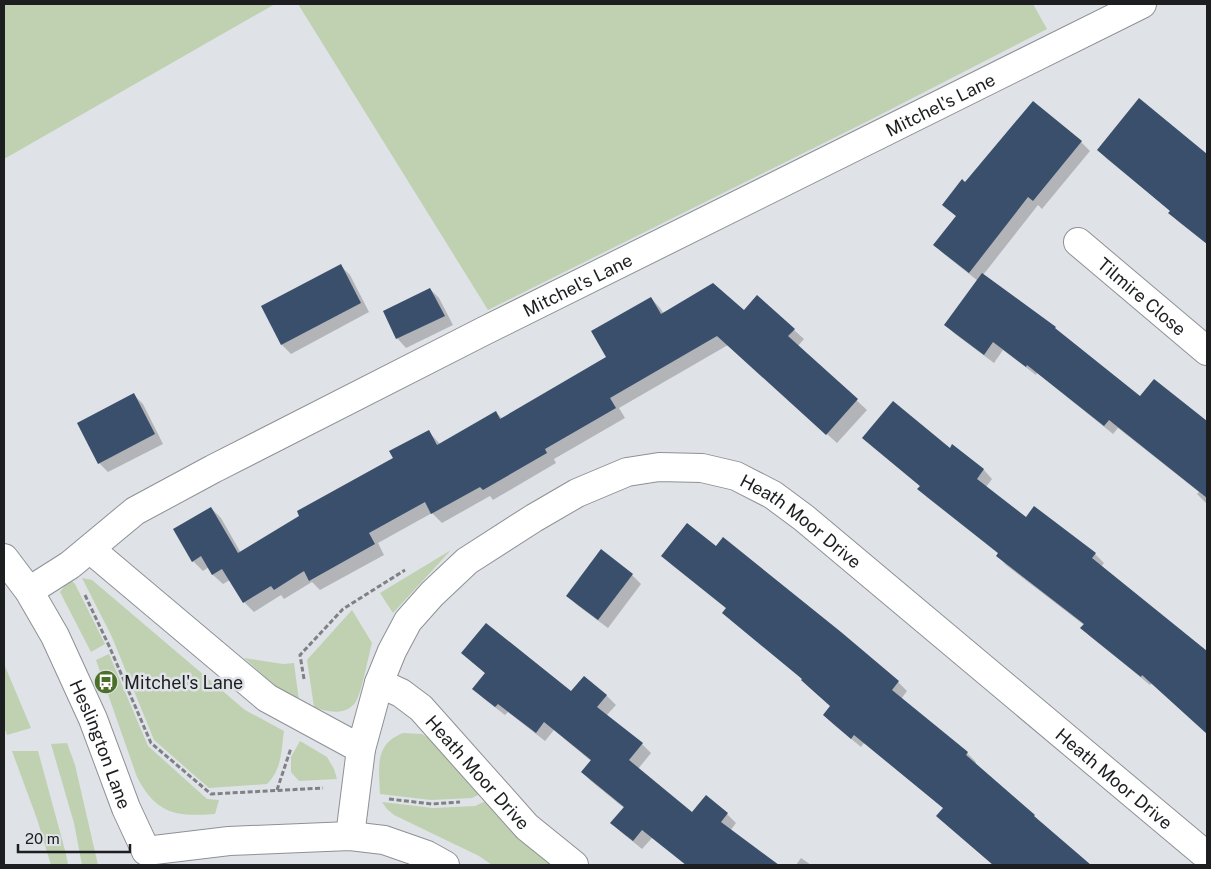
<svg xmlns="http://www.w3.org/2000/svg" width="1211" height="869" viewBox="0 0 1211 869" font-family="'Public Sans',sans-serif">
	<rect width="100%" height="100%" fill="#dfe2e7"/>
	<g fill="#bfd1b1">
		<polygon points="4,4 275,4 4,159"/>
		<polygon points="298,4 1033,4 1047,29 868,121 488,310"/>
		<polygon points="451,550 393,613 380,593"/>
		<path d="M82,578L92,580L245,710L284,731C281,752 282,769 267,784L209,788L154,740L112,637Z"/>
		<polygon points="70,579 75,584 105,644 91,652 60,592"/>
		<path d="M352,610L372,643C368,657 362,693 355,703C345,716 326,712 314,707L307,660Z"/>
		<path d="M109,654L148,746L207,799L219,800L215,814C176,817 156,814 137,777L96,660Z"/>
		<polygon points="244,658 283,664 294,663 299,701 275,686"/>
		<polygon points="4,664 31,728 7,735 4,726"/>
		<path d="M403,733L422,734L436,743L480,794L472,798L431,800L380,794C379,768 374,744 403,733Z"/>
		<polygon points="300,741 327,757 334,769 337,779 299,781 291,772 291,757"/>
		<polygon points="67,743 75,765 98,865 82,865 74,823 51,744"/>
		<polygon points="12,751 38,751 66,854 68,865 51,865 37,819"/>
		<polygon points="486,801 553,865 492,865 479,856 394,815 387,809 382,802 433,808 475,806"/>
	</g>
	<g fill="#0003">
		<polygon points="1183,141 1207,161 1207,244 1179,222 1170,213 1171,211 1107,159 1098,150"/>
		<polygon points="1081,142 1090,151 1042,209 1038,205 983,275 1140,397 1154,380 1207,423 1207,504 1197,494 1199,492 1118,428 1113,434 1037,373 1036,375 1003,350 994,363 955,334 946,325 978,281 944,254 935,245 957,217 944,205 966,184"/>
		<polygon points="341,266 350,275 369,312 291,354 282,345 262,307"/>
		<polygon points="430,289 439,298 453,325 406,348 397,338"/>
		<polygon points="651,298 660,308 664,314 744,312 794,330 804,339 798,346 867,410 837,443 728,345 619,408 625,418 554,459 556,463 493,500 490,496 442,523 432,513 378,543 384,555 320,590 312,582 284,599 281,595 254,612 244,602 230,580 223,584 213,575 209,567 203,571 193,561 211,508 221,518 241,553 395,458 429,432 440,444 495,412 503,419 608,358"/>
		<polygon points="134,395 143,404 163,444 108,472 99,463"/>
		<polygon points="952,446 984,470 992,479 986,487 1026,519 1034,508 1095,554 1104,563 1101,567 1207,653 1207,733 1152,683 1150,685 1091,637 1082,628 1084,625 1006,565 998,556 999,554 928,498 919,489 921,487 873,447 950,449"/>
		<polygon points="716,548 840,633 898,682 907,691 901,699 967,753 976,762 975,764 1034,816 1042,825 1089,865 1013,865 864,743 861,747 833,724 824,715 831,706 811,689 802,680 803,680 727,609 672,565 663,556"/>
		<polygon points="632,575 641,584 608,628 577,605 568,596"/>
		<polygon points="463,653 571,693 584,677 607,696 616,705 606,716 642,744 651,753 638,769 692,814 706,796 727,814 736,823 730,831 777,865 686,865 652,838 642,849 621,832 612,823 624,808 591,781 582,772 591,761 554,730 545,741 508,712 505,715 483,698 474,689 486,674"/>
		<polygon points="801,858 811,865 796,865"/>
	</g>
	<g fill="#394f6b">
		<polygon points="1139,98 1207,154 1207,244 1168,213 1170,211 1097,150"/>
		<polygon points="1033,101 1082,141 1033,201 1028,197 969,273 933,245 956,216 942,205 962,179 965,182"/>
		<polygon points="341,264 361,303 281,345 261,306"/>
		<polygon points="982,273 1056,327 1055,328 1140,396 1154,379 1207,421 1207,498 1109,420 1104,426 1027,365 1026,367 993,342 984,355 944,325"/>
		<polygon points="713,283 744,310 757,295 795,329 788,336 858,399 826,435 717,336 610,398 616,408 545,449 547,453 483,490 480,487 431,514 425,502 369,533 375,544 309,581 304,571 274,590 271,586 243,603 222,569 212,575 201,556 192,562 173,529 211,507 238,553 299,516 297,511 393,458 389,451 429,430 437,445 496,411 500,419 606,357 591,331 651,297 661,314"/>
		<polygon points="430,288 445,316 396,339 383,311"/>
		<polygon points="134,393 155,434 98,464 77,423"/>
		<polygon points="893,401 950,448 952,444 984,469 977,479 1026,517 1034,506 1096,553 1092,558 1207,651 1207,734 1142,675 1141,677 1080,628 1084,624 996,556 998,553 917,489 920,486 862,438"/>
		<polygon points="687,523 716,546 723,537 841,632 899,681 892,690 968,752 966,755 1035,815 1034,816 1091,865 993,865 936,816 943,808 854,735 851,739 823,715 830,706 801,680 802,679 722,613 726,608 661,556"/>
		<polygon points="601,549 633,574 598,620 566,596"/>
		<polygon points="486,623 571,691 584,676 607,695 597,707 643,743 629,760 692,812 706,795 728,813 721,822 779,865 686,865 642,830 633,841 610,823 624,807 581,772 591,760 544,722 536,733 498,704 495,707 472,689 485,673 461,653"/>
	</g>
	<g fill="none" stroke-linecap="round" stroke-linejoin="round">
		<g stroke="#8d9195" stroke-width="30">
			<g id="minor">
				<path id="s1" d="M1078,242L1207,351"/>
				<polyline points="90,549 267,698 361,749"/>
				<path id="s2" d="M4,558L29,591L55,636L93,719L126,808L146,851"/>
				<path id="s3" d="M29,591L70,565L135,511L213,469L484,331L1142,4"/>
				<path id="s4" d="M379,683L401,693L421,708L527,827L574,865"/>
				<path id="s5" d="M350,836L361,749L379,683L392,651L408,621L432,594L467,561L534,518L577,493L627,472L659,467L702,468L736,476L773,495L804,518L1207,856"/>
				<polyline points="146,851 229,841 350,836 384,840 427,855 445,865"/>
			</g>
		</g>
		<g stroke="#7f8185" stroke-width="3" stroke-dasharray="5 2.5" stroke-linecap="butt">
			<polyline points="85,595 110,648 151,743 211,794 323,788"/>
			<polyline points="304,679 300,655 343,609 405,570"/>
			<polyline points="277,790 291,748"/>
			<polyline points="389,799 432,804 460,802"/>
		</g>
		<use href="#minor" stroke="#fff" stroke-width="28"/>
	</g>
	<defs>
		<g id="bus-disc" transform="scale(1.25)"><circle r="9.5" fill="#4c7029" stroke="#dfe2e7"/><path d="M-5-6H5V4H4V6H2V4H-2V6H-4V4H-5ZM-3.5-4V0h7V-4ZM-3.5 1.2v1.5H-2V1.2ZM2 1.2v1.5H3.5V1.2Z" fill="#fff"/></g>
	</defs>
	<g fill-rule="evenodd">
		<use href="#bus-disc" x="106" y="682"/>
	</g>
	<g text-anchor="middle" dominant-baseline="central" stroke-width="5" stroke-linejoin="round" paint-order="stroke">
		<g font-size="18" fill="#1c1e20" stroke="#dfe2e7">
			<text stroke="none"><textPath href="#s3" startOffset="1035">Mitchel's Lane</textPath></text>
			<text stroke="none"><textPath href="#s3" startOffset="630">Mitchel's Lane</textPath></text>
			<text stroke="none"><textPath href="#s1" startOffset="84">Tilmire Close</textPath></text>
			<text stroke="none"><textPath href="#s5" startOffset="682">Heath Moor Drive</textPath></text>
			<text stroke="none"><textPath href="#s2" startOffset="211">Heslington Lane</textPath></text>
			<text stroke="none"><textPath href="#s4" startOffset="135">Heath Moor Drive</textPath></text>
			<text stroke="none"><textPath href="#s5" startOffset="1088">Heath Moor Drive</textPath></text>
		</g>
		<g font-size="18" fill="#1c1e20" stroke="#dfe2e7" text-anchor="start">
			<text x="124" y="682">Mitchel's Lane</text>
		</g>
	</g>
	<rect width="1211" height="869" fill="none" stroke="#1c1e20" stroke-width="10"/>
	<path d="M18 844v8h112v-8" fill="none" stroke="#1c1e20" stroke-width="2.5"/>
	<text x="25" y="844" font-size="15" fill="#1c1e20" stroke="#dfe2e7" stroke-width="4" paint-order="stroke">20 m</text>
</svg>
